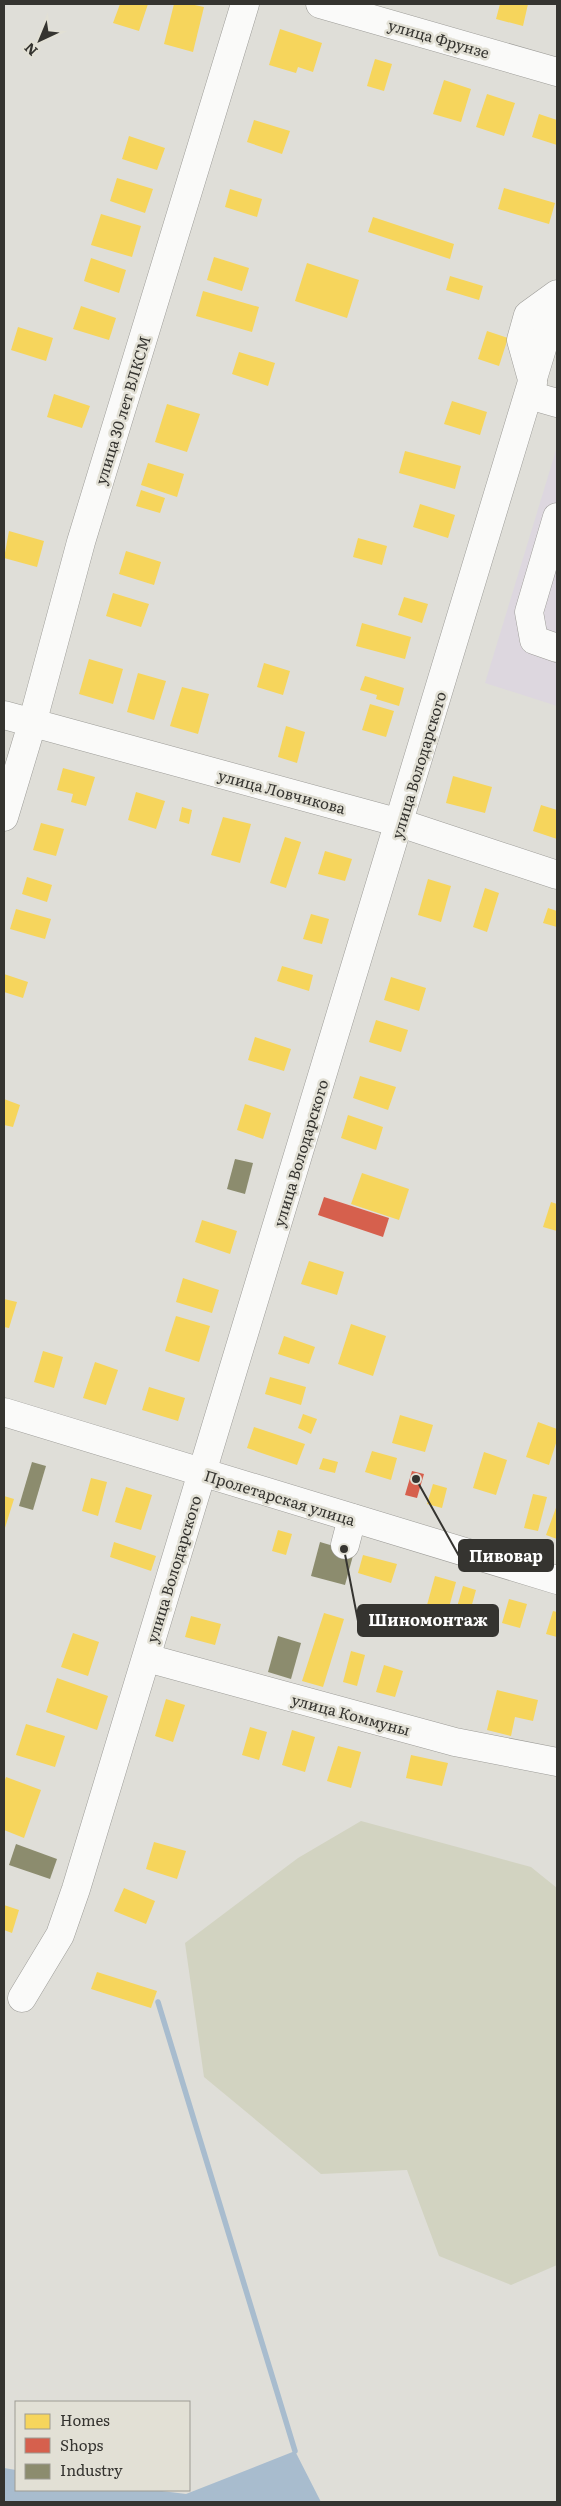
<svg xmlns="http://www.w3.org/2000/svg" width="561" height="2506" viewBox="0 0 561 2506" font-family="Literata,serif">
	<rect width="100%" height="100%" fill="#dfded8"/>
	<polygon fill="#ddd7df" points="557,447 557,706 485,683"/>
	<polygon fill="#d2d3c1" points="361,1821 531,1867 557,1888 557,2265 511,2285 439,2256 407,2170 321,2174 204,2077 185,1943 298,1858"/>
	<polygon fill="#a8bcce" points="295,2451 321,2502 4,2502 4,2468 16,2470 16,2490 154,2490 186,2494"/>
	<g fill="#f6d55c">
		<polygon points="120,4 148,4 139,31 113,23"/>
		<polygon points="174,4 190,4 204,7 193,52 164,44"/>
		<polygon points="500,4 528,4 523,26 496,19"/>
		<polygon points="280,29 322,43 313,72 298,67 296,73 269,65"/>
		<polygon points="375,59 392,64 384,91 367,86"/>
		<polygon points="444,80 471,89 461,122 433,114"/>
		<polygon points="487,94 515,103 504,136 476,127"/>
		<polygon points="539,114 557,120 557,145 532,137"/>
		<polygon points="254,120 290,131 282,154 247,142"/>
		<polygon points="129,136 165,148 157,170 122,159"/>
		<polygon points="117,178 153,189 145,213 110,201"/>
		<polygon points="504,188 555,203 549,224 498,209"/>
		<polygon points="230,189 262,199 257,217 225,207"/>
		<polygon points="101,214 141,226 132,257 91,245"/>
		<polygon points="373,217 454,244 450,259 368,232"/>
		<polygon points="214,257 249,268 242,291 207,280"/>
		<polygon points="91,258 126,270 119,293 84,281"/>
		<polygon points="307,263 359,280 347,318 295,301"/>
		<polygon points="450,276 483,286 479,300 446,290"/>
		<polygon points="203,291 259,307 252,332 196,316"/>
		<polygon points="81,306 116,318 109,340 73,329"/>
		<polygon points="18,327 53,338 46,361 11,350"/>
		<polygon points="487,331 508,338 499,366 478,359"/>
		<polygon points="239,352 275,363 268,386 232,374"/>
		<polygon points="54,394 90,406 82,428 47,417"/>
		<polygon points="452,401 487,412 480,435 444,424"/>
		<polygon points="167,404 200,414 187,452 155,442"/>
		<polygon points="405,451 461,466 455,489 399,473"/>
		<polygon points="148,463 184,474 177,497 141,485"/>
		<polygon points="141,490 165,498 160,513 136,506"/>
		<polygon points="420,504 455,515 448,538 413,527"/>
		<polygon points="9,531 44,541 37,567 4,558"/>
		<polygon points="358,538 387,546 382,565 353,557"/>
		<polygon points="126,551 161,562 154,585 119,574"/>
		<polygon points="113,593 149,604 141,627 106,616"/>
		<polygon points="404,597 428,604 422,623 398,615"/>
		<polygon points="362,623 411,637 405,659 356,646"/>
		<polygon points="89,659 123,669 113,704 79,694"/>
		<polygon points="264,663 290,671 283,695 257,687"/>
		<polygon points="138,673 166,681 154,720 127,712"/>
		<polygon points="365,676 404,688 399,706 376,699 377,695 360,690"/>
		<polygon points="182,687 209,694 198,734 170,726"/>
		<polygon points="370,704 394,711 386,737 362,730"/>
		<polygon points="286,726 305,732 297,763 278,757"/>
		<polygon points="63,768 95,777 86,806 71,802 73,794 57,790"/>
		<polygon points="453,776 492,787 485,813 446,803"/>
		<polygon points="136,792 165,801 156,829 128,820"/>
		<polygon points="541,805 557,810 557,839 533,831"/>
		<polygon points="182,807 192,810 189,824 179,821"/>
		<polygon points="223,817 251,824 240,863 211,855"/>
		<polygon points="41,823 64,829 56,856 33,850"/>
		<polygon points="285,837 301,842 286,888 270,883"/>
		<polygon points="325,851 352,859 345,881 318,874"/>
		<polygon points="27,877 52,885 47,902 22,894"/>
		<polygon points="428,879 451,886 441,922 418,915"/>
		<polygon points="485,888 499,893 487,932 473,927"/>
		<polygon points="548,908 557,911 557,927 543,923"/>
		<polygon points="16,909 51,919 45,939 10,929"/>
		<polygon points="311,914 329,919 322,944 303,939"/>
		<polygon points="282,966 313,975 309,991 277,981"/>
		<polygon points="4,974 28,982 23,998 4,992"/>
		<polygon points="391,977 426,988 419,1011 384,1000"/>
		<polygon points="376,1020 408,1030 401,1052 369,1042"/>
		<polygon points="255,1037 291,1049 284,1071 248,1060"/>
		<polygon points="360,1076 396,1087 388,1110 353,1098"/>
		<polygon points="4,1099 20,1105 13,1127 4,1125"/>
		<polygon points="245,1104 271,1113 263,1139 237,1130"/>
		<polygon points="348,1115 383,1127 376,1150 341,1138"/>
		<polygon points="362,1173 409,1189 399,1220 351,1204"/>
		<polygon points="551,1202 557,1204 557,1231 543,1227"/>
		<polygon points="202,1220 237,1231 230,1254 195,1242"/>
		<polygon points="309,1261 344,1272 337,1295 301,1284"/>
		<polygon points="183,1278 219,1290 212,1313 176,1302"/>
		<polygon points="4,1299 17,1302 9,1328 4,1327"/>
		<polygon points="176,1316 210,1326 199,1362 165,1351"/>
		<polygon points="351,1324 386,1336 373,1376 338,1364"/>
		<polygon points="284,1336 315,1347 309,1364 278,1354"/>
		<polygon points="43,1351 63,1357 54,1388 34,1382"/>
		<polygon points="95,1362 118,1370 106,1405 83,1398"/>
		<polygon points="270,1377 306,1387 301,1405 265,1394"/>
		<polygon points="149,1387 185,1398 178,1421 142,1410"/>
		<polygon points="303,1414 317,1419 311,1434 298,1428"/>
		<polygon points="400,1415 433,1425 425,1452 392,1443"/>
		<polygon points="538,1422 557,1429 557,1440 549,1465 526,1457"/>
		<polygon points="254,1427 305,1444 297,1465 247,1448"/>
		<polygon points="372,1451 397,1458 391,1480 365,1472"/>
		<polygon points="484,1452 507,1460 496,1495 473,1488"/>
		<polygon points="323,1458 338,1462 335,1473 319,1469"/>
		<polygon points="91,1478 107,1482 98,1516 82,1511"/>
		<polygon points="433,1484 447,1488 442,1508 427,1504"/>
		<polygon points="126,1487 152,1495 141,1530 115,1522"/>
		<polygon points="533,1494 547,1497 538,1531 524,1528"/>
		<polygon points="4,1496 14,1499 4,1531"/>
		<polygon points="557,1505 557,1539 546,1535"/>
		<polygon points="278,1530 292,1534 286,1555 272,1551"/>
		<polygon points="114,1542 156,1556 151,1571 110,1557"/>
		<polygon points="363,1555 397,1564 391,1583 358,1573"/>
		<polygon points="435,1576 456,1582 448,1611 427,1605"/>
		<polygon points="463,1586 476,1590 468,1619 455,1614"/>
		<polygon points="509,1599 527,1604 520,1628 502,1623"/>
		<polygon points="553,1611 557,1612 557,1637 546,1634"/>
		<polygon points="324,1613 344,1619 323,1687 302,1681"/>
		<polygon points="191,1616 221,1624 215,1645 185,1637"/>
		<polygon points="73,1633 99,1642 88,1676 61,1667"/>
		<polygon points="351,1651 365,1655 357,1686 343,1682"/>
		<polygon points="384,1665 403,1671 395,1697 376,1692"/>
		<polygon points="57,1678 108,1696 97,1730 46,1712"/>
		<polygon points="497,1690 538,1700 533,1721 515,1717 511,1736 487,1730"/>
		<polygon points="166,1699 185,1705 173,1742 155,1736"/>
		<polygon points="26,1724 65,1736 55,1767 16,1755"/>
		<polygon points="250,1727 267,1732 259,1760 242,1755"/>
		<polygon points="292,1730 315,1737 305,1772 282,1765"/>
		<polygon points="338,1746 361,1752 351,1788 327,1781"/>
		<polygon points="411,1755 448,1763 442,1786 406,1778"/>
		<polygon points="6,1777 41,1790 24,1838 4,1830 4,1783"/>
		<polygon points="154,1842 186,1851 177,1879 146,1869"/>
		<polygon points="124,1888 155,1901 146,1924 114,1911"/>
		<polygon points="4,1905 19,1910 12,1933 4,1930"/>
		<polygon points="97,1972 157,1991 151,2008 91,1989"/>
	</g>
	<g fill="#d6604d">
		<polygon points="324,1197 389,1218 383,1237 318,1215"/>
		<polygon points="412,1471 424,1474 417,1498 405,1495"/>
	</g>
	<g fill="#8c8c6e">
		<polygon points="235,1159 253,1163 245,1194 227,1189"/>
		<polygon points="32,1462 46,1466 33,1510 19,1506"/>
		<polygon points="320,1542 354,1552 345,1585 311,1576"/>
		<polygon points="278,1636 301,1643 291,1679 268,1672"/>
		<polygon points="16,1844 57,1859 50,1879 9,1865"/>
	</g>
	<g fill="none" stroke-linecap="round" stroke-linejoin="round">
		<polyline stroke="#a8bcce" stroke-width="5.5" points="158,2002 295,2451"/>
		<g stroke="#9d9c98" stroke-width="29">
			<g id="minor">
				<polyline points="320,4 557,72"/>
				<polyline points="533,383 521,340 528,315 557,294"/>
				<polyline points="529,395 557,403"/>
				<polyline points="557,517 529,612 534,640 557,648"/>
				<polyline points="4,715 400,823 557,875"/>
				<polyline points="4,817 32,724 81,542 245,4"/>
				<polyline points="4,1412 557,1580"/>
				<polyline points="345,1545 352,1518"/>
				<polyline points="147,1658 455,1742 557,1762"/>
				<polyline points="22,1998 60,1935 76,1889 557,299"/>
			</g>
		</g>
		<use href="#minor" stroke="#fafaf9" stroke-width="28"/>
	</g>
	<g text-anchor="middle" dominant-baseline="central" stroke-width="5" stroke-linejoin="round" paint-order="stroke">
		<g font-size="15" fill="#353430" stroke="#e2e0d5">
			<text transform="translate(439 38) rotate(16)">улица Фрунзе</text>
			<text transform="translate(122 410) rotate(-73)">улица 30 лет ВЛКСМ</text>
			<text transform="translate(418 765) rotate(-73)">улица Володарского</text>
			<text transform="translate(282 791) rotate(15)">улица Ловчикова</text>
			<text transform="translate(300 1153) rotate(-73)">улица Володарского</text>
			<text transform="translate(280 1497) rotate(17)">Пролетарская улица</text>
			<text transform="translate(173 1569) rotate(-73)">улица Володарского</text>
			<text transform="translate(351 1714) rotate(15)">улица Коммуны</text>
		</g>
	</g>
	<path fill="none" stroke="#353430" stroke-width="2" d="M416 1479L459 1556M344 1549L358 1621"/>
	<g fill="#353430" stroke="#e2e0d5" stroke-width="2">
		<circle cx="416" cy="1479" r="5"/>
		<circle cx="344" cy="1549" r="5"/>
	</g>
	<g fill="#353430" stroke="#353430" stroke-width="2">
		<rect x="459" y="1540" width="94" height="31" rx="5"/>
		<rect x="358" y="1605" width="140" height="31" rx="5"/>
	</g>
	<g font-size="16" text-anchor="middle" font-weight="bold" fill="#fff">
		<text x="506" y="1562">Пивовар</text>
		<text x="428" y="1626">Шиномонтаж</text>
	</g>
	<rect width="561" height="2506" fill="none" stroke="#353430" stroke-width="10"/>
	<rect x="15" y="2401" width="175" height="90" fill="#e2e0d5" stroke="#9d9b93"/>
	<rect x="25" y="2414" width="25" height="15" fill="#f6d55c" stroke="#9d9b93"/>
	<text x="60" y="2426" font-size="15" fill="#353430">Homes</text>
	<rect x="25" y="2438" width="25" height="15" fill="#d6604d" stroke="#9d9b93"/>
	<text x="60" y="2451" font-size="15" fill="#353430">Shops</text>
	<rect x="25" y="2464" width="25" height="15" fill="#8c8c6e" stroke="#9d9b93"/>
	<text x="60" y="2476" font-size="15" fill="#353430">Industry</text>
	<g transform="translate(40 40) rotate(224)" stroke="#e2e0d5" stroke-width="4" paint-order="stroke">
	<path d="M0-4L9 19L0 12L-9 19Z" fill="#353430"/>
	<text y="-8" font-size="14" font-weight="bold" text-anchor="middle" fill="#353430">N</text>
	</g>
</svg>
